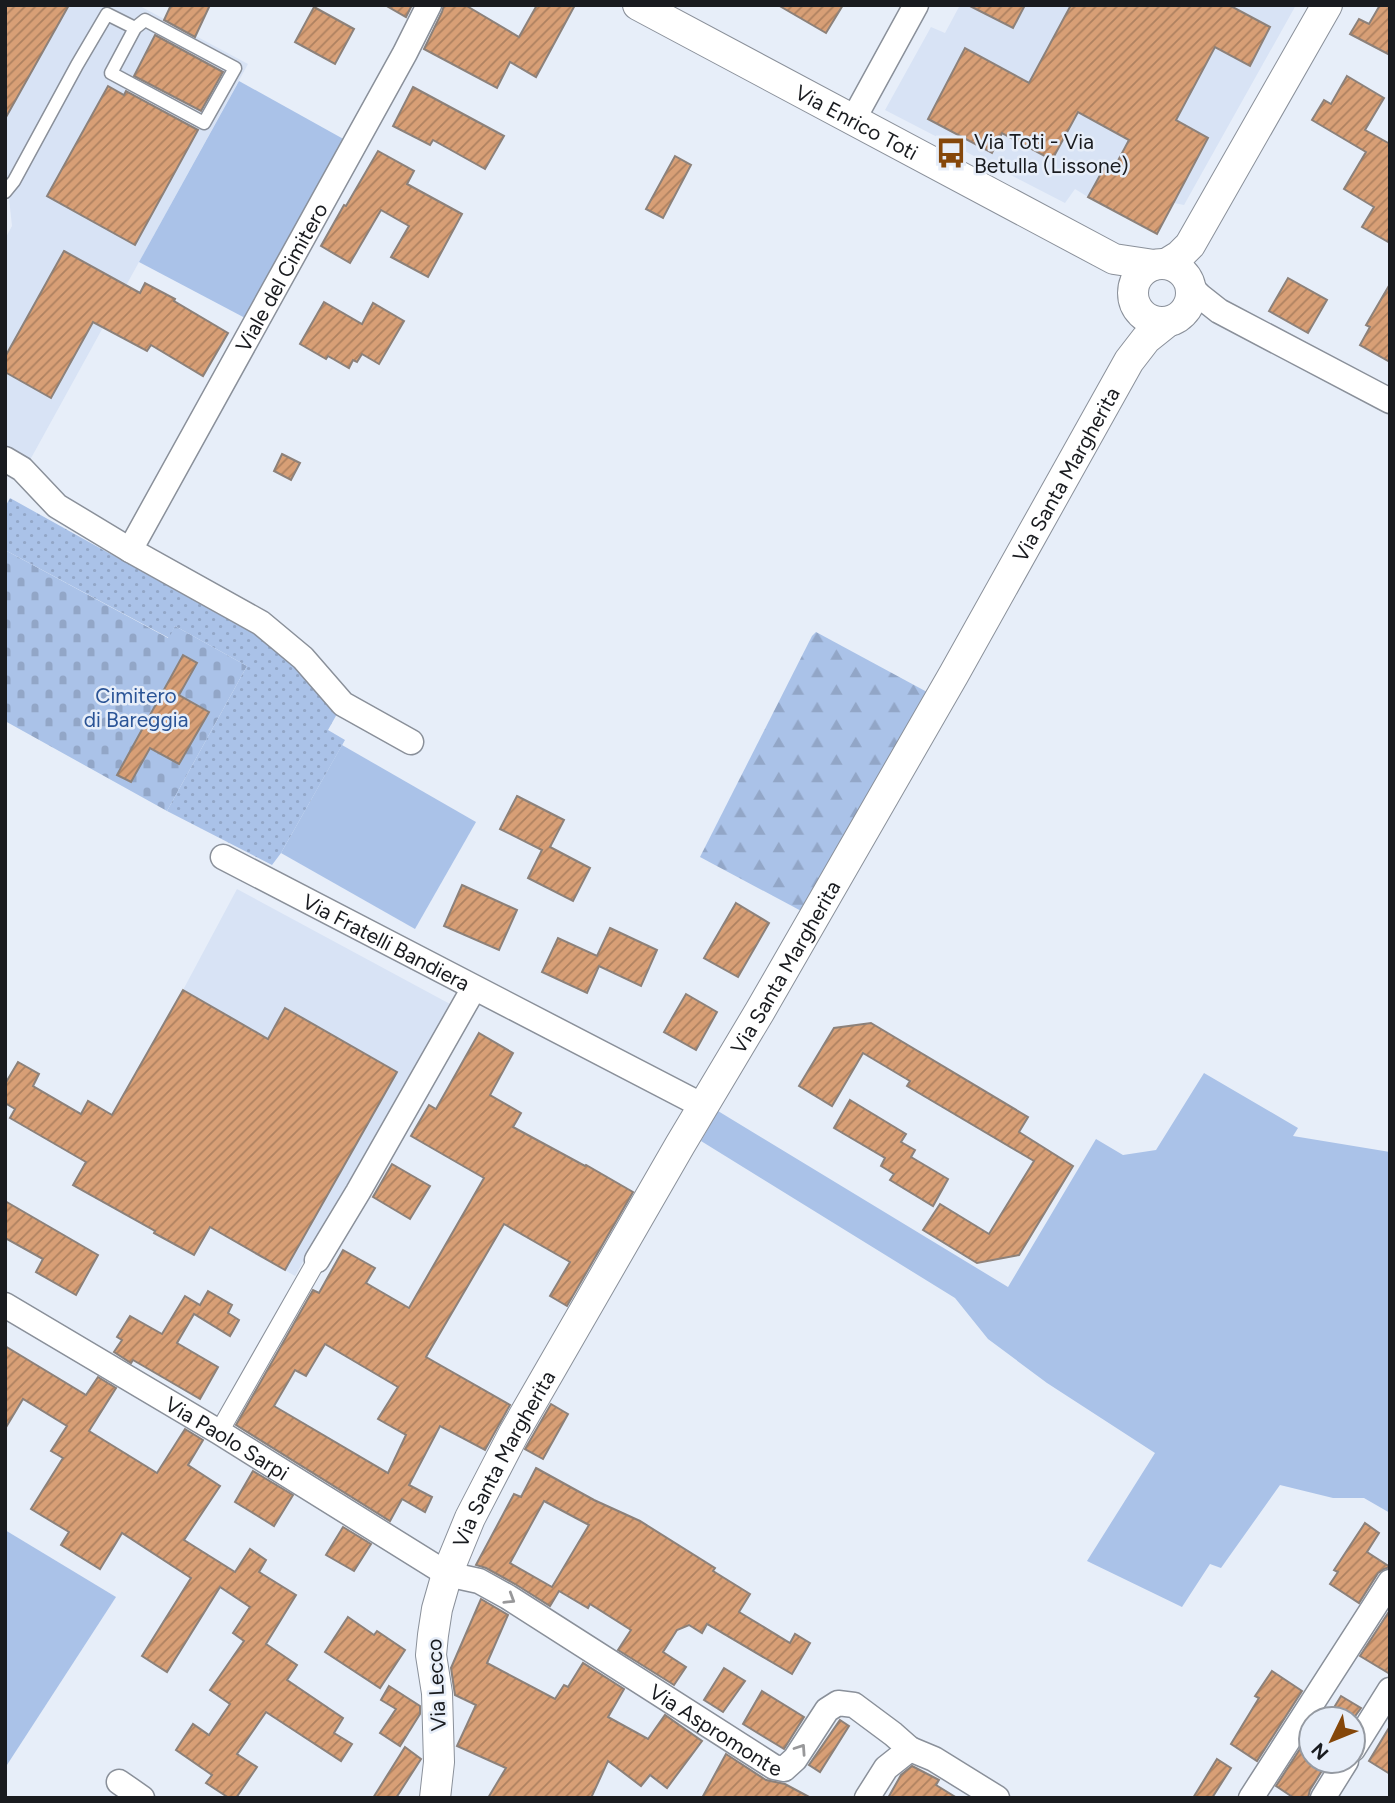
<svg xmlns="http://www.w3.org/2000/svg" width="1395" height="1803" viewBox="0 0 1395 1803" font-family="Figtree,sans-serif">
	<defs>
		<pattern id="forest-firs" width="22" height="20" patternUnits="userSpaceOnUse" patternTransform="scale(1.75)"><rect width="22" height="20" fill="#aac2e8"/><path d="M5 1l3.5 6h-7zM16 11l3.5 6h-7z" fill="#92a6c7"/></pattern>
		<pattern id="cemetery-stones" width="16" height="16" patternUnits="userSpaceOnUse" patternTransform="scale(1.75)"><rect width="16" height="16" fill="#aac2e8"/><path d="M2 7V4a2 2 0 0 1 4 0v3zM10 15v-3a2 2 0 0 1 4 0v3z" fill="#92a6c7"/></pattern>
		<pattern id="park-dots" width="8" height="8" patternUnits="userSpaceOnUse" patternTransform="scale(1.75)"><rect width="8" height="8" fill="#aac2e8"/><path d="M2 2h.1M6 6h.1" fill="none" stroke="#92a6c7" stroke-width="1.8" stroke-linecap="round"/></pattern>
		<pattern id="building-hatch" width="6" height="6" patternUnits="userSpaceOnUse" patternTransform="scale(1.75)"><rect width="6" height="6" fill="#d89f76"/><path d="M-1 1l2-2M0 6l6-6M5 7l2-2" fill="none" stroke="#ae8160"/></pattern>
	</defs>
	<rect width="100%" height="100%" fill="#e7eef9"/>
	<g fill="#d8e3f5">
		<polygon points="5,5 138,5 248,64 30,460 5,446 5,239 12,226 9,198 5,196"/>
		<polygon points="960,5 1296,5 1184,205 1174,203 1088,197 1075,189 1065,203 885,110 931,27 945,33"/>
		<polygon points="237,889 450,1004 295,1276 210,1227 194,1255 154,1233 174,1199 150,1185 131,1218 73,1185 183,990"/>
	</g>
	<g fill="#aac2e8">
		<polygon points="239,81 347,141 247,319 139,262"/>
		<polygon points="342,745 476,822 415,929 281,853"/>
		<polygon points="1204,1073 1298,1128 1293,1136 1390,1152 1390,1513 1364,1498 1333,1498 1280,1485 1221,1568 1210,1564 1182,1607 1087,1561 1155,1453 1047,1383 988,1339 955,1298 701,1141 718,1111 1008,1287 1096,1139 1123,1155 1156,1150"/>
		<polygon points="5,1530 116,1597 5,1768"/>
	</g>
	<polygon fill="url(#forest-firs)" points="816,632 927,692 805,913 700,857 812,636"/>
	<polygon fill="url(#cemetery-stones)" points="5,550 168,638 175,626 247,666 167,811 5,721"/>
	<polygon fill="url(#park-dots)" points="10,498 267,641 311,682 337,714 328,730 345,740 281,853 272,865 167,811 247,666 175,626 169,638 5,550 5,507"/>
	<g fill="url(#building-hatch)" stroke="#8c817a" stroke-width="2" fill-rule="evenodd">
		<polygon points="5,5 69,5 5,119"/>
		<polygon points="171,5 210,5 195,37 164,20"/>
		<polygon points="385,5 412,5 406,17"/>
		<polygon points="444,5 465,5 519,37 537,5 575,5 536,77 510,62 497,88 424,49 442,12"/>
		<polygon points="778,5 843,5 826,33"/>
		<polygon points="968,5 1025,5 1013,28"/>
		<polygon points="1071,5 1229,5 1270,27 1250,66 1215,47 1176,120 1208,138 1157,234 1088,197 1105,166 1113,170 1129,140 1078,112 1052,160 1002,133 992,153 928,119 965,48 1029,83"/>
		<polygon points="1380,5 1390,5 1390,55 1350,34 1359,19 1369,24"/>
		<polygon points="314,7 354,29 335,64 295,42"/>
		<polygon points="155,35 223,72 201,111 134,76"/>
		<polygon points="1347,76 1384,98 1365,130 1390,144 1390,243 1362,227 1374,207 1344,189 1366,152 1312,120 1324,100 1331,104"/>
		<polygon points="108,86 124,95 126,91 198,130 135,245 47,196"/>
		<polygon points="413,87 504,136 485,169 433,140 430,145 393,126"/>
		<polygon points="378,151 414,171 407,184 462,214 428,277 391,257 409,226 381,210 350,263 321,246 344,205 346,206"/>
		<polygon points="675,156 691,165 663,218 646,209"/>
		<polygon points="64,251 140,293 145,283 175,299 174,301 228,333 203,376 151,345 147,351 93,322 51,398 5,372 5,357"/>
		<polygon points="1288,278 1327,300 1308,333 1269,311"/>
		<polygon points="1390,284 1390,362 1360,345 1370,327 1366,325"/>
		<polygon points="324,302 362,324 373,303 404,321 379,364 362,354 357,362 353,360 349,368 328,356 326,359 300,344"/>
		<polygon points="282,454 300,463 291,480 274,471"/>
		<polygon points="183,655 197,663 179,695 209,712 179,764 150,748 131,782 117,775"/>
		<polygon points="517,796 564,820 550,847 590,868 573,901 528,878 542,850 500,829"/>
		<polygon points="462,885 517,910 499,950 444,926"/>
		<polygon points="736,903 769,923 738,977 704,958"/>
		<polygon points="610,928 657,950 641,986 599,966 587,993 542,972 558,938 597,956"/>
		<polygon points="183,990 268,1039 285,1008 397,1072 285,1270 210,1227 194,1255 154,1233 155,1231 73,1185 86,1162 10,1118 15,1109 5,1103 5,1084 18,1062 39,1074 33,1086 81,1114 88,1101 112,1115"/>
		<polygon points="686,994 717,1012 696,1050 664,1032"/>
		<polygon points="871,1023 1028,1117 1019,1132 1073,1166 1019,1255 977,1263 923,1230 940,1204 989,1234 1034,1161 907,1086 910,1081 863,1053 832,1106 799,1086 834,1028"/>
		<path d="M479,1033L513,1053L490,1095L521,1113L513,1127L585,1166L586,1165L633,1192L567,1306L550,1296L570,1262L504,1224L426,1357L510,1405L485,1450L440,1426L409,1485L432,1497L425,1512L402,1499L390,1521L236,1425L313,1290L319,1293L343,1250L375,1268L366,1283L409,1308L484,1178L411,1136L429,1105L436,1109ZM325,1344L398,1387L378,1419L406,1435L388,1473L274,1406L295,1370L306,1376Z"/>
		<polygon points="850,1100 906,1134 901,1142 915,1150 911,1157 948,1179 933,1206 890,1180 894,1174 881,1166 885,1158 834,1128"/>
		<polygon points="392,1164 430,1186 410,1219 373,1197"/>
		<polygon points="5,1201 98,1255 76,1295 36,1272 43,1259 5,1238"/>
		<polygon points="208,1291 232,1305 228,1313 239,1320 230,1336 194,1314 177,1343 218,1367 200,1399 133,1360 131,1363 114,1352 122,1340 117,1337 130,1316 162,1334 185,1296 200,1305"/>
		<polygon points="5,1346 86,1395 98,1377 116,1388 89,1431 157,1473 185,1429 203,1440 188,1465 220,1486 184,1540 235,1572 250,1549 266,1560 259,1572 296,1595 266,1644 297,1665 287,1680 343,1718 334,1733 352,1744 341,1761 266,1712 237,1754 257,1767 236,1798 229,1798 206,1783 212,1775 176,1750 193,1724 209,1735 230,1704 210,1690 244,1641 233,1633 250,1607 220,1587 167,1672 142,1656 191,1578 122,1533 100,1569 61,1545 69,1532 31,1509 63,1458 51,1451 67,1426 23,1399 5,1429"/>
		<polygon points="551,1404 568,1414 543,1459 525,1449"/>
		<path d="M536,1468L594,1500L640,1521L715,1568L713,1571L750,1594L739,1612L790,1643L795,1634L810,1643L792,1674L707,1624L702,1633L689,1625L677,1630L663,1652L686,1667L674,1685L618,1650L631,1630L590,1604L588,1608L559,1591L550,1606L515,1584L486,1568L476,1565L514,1494L521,1497ZM544,1501L589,1525L552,1587L510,1563Z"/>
		<polygon points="253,1471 293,1495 274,1526 235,1502"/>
		<polygon points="1365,1523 1379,1533 1367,1552 1390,1567 1384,1569 1378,1573 1359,1603 1330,1584 1338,1572 1334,1570"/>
		<polygon points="343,1527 371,1544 354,1571 326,1555"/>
		<polygon points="481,1599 508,1615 487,1663 555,1699 564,1685 568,1687 583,1663 624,1689 608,1717 648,1739 665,1715 702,1741 667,1788 650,1775 641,1786 608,1761 591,1798 488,1798 506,1768 457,1746 476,1705 455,1695 451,1668"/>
		<polygon points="1390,1610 1390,1674 1360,1656"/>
		<polygon points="348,1617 374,1635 377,1631 405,1650 380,1688 325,1652"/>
		<polygon points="724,1668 745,1681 723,1712 704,1700"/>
		<polygon points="1272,1671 1302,1691 1257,1761 1231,1744 1259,1698 1255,1696"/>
		<polygon points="389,1686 420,1706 420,1714 400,1746 380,1733 396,1709 381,1700"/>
		<polygon points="762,1691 804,1717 784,1749 743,1724"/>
		<polygon points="1341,1696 1361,1708 1353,1719 1327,1719"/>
		<polygon points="840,1720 849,1726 820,1772 809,1765"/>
		<polygon points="1390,1726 1390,1774 1369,1761"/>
		<polygon points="1311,1732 1311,1761 1328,1761 1310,1790 1308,1798 1294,1798 1276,1786"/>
		<polygon points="405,1747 421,1759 396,1798 373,1798"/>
		<polygon points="726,1754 766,1780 785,1784 811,1798 702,1798"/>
		<polygon points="1217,1759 1231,1768 1212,1798 1193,1798"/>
		<polygon points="912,1766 939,1780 936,1785 957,1798 888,1798 901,1775"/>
	</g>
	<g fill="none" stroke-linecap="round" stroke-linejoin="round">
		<g stroke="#8a909a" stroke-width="15">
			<g id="service">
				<polygon points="145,20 235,68 204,123 111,73 135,28"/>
				<polyline points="5,192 14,181 77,65 107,14 135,28"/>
			</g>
		</g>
		<g stroke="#8a909a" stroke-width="20">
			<polyline id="pedestrian" points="219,1432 317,1260"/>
		</g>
		<g stroke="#8a909a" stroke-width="27">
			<g id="minor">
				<polyline points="853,120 916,5"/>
				<polyline points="1191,287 1200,296 1219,311 1390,401"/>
				<polyline points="5,459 22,469 57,506 130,550 261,623 303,658 343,704 411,742"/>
				<path id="s1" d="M130,550L405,53L429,5"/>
				<path id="s2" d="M223,857L703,1106"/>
				<polyline points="317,1260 358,1192 474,988"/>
				<path id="s3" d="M5,1305L219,1432L447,1574L479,1581L508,1597L774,1767L784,1769L795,1759L827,1710L838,1703L854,1705L893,1734L910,1749L934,1759L997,1798"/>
				<polyline points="1353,1749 1390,1690"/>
				<polyline points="119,1782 142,1798"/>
				<polyline points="867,1798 886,1768 910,1749"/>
				<polyline points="1251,1798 1390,1582"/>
				<polyline points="1323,1798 1346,1761"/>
			</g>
		</g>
		<g stroke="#8a909a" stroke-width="32">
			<g id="tertiary">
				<path id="s4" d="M638,5L1114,259L1154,265"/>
				<circle cx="1162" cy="293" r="29"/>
				<polyline points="1166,264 1179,256 1190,245 1327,5"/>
				<path id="s5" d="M435,1798L439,1762L437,1693L431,1655L433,1635L437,1609L447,1574L470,1518L514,1433L680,1145L760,1011L954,674L1129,361L1146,339L1166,323"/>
			</g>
		</g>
		<use href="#service" stroke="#fff" stroke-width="12"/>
		<use href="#pedestrian" stroke="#fff" stroke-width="18"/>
		<use href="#minor" stroke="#fff" stroke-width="24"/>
		<use href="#tertiary" stroke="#fff" stroke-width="30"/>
	</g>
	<defs><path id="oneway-chevron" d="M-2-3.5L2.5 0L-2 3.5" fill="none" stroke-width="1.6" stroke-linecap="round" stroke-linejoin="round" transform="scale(1.75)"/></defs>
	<g stroke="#98989a">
		<use href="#oneway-chevron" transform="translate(510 1599) rotate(32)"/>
		<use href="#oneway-chevron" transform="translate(801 1749) rotate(-56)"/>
	</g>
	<defs>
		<g id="bus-bare" transform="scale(2.415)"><path d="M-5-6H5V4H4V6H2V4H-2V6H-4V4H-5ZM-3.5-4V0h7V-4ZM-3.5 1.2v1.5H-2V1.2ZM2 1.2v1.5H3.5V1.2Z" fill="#85470a" stroke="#e7eef9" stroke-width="2.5" paint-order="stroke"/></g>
	</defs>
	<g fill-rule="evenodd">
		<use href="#bus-bare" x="951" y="153"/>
	</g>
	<g text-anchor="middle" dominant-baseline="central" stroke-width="5" stroke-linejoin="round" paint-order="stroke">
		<g font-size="21" fill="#191b1f" stroke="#e7eef9">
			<text stroke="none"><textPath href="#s4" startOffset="248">Via Enrico Toti</textPath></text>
			<text stroke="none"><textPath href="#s1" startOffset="312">Viale del Cimitero</textPath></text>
			<text stroke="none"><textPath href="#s5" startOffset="1489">Via Santa Margherita</textPath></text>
			<text stroke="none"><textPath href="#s2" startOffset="184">Via Fratelli Bandiera</textPath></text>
			<text stroke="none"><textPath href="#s5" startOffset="922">Via Santa Margherita</textPath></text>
			<text stroke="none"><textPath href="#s3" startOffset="259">Via Paolo Sarpi</textPath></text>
			<text stroke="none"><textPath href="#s5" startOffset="355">Via Santa Margherita</textPath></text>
			<text transform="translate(436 1685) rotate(-93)">Via Lecco</text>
			<text stroke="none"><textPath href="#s3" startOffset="830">Via Aspromonte</textPath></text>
		</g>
		<g font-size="21" fill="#191b1f" stroke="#e7eef9" text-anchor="start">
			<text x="974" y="141">Via Toti - Via<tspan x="974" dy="24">Betulla (Lissone)</tspan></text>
		</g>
		<g font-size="21" fill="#2b5496" stroke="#e7eef9">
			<text x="136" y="695">Cimitero<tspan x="136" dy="24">di Bareggia</tspan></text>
		</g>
	</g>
	<rect width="1395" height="1803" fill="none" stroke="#191b1f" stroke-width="14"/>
	<g transform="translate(1332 1740) rotate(227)"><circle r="33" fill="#e7eef9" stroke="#959aa2" stroke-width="2"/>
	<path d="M0-5L12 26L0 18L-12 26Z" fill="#85470a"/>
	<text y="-10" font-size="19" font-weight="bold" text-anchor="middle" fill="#191b1f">N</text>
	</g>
</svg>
